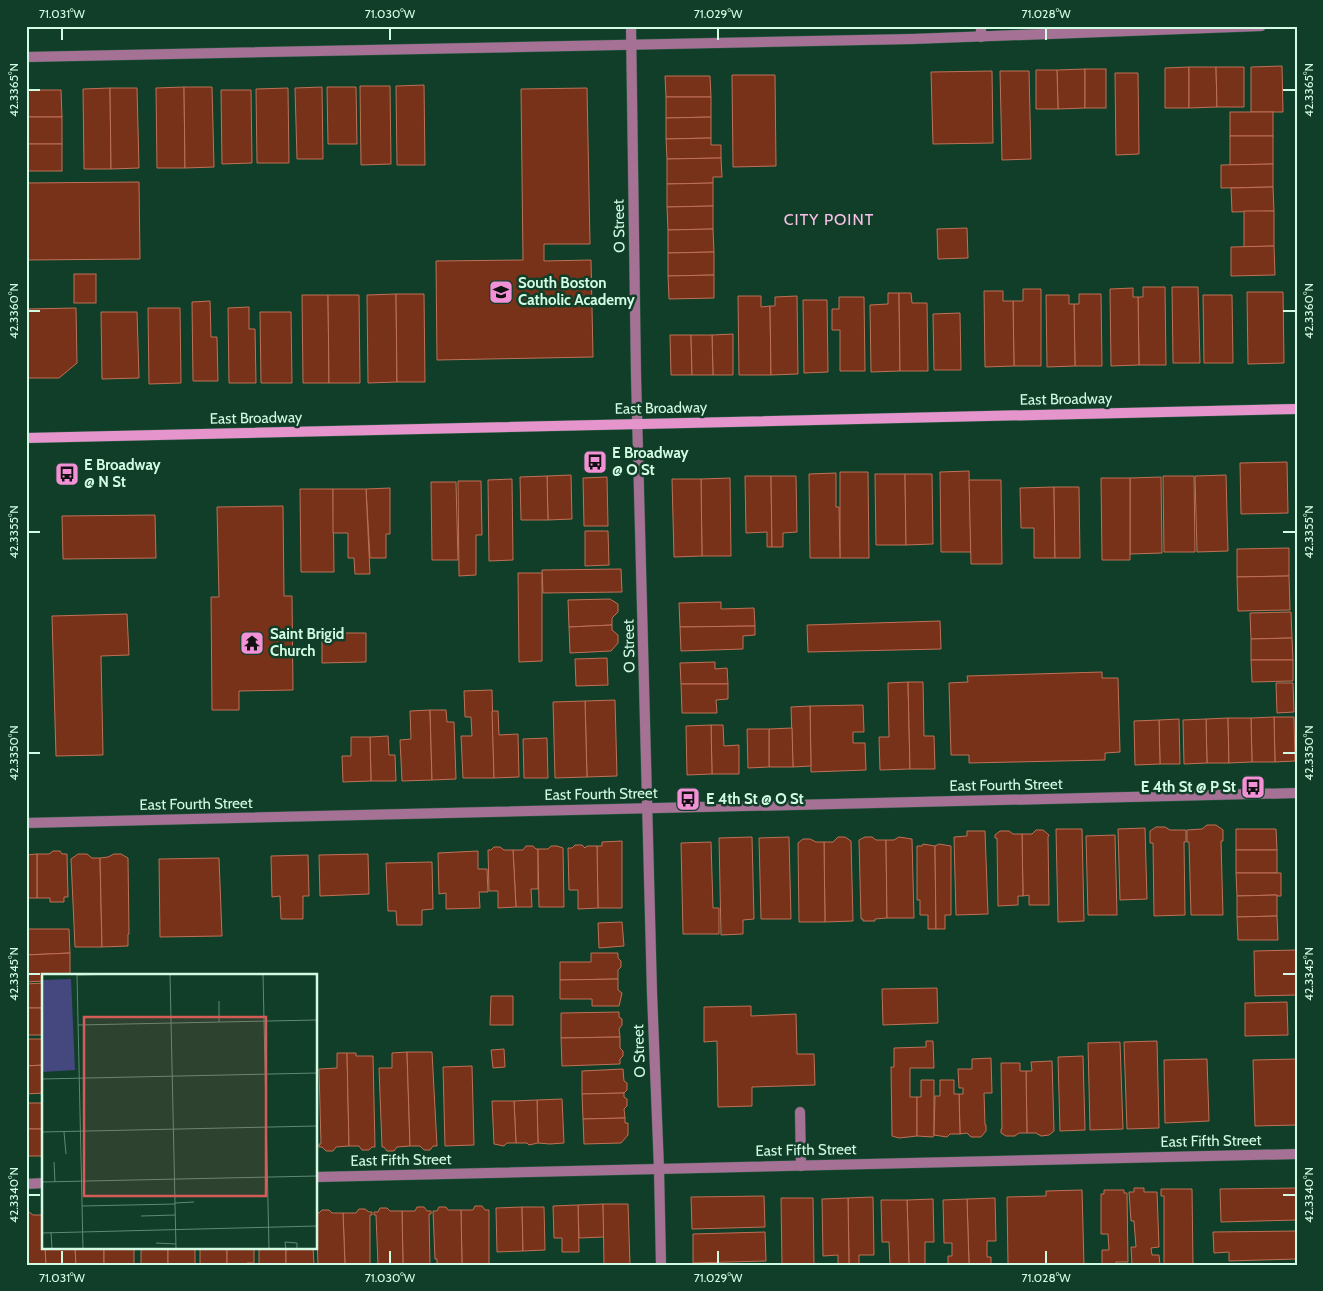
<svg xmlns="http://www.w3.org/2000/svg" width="1323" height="1291" viewBox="0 0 1323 1291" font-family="Cabin,sans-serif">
	<rect width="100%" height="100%" fill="#103e28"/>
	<g fill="#78321a" stroke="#be7157">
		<polygon points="1282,66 1283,112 1251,112 1251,67"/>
		<polygon points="1189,67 1189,108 1165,108 1165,68"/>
		<polygon points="1189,67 1216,67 1217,107 1189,108"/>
		<polygon points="1216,67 1244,67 1244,107 1217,107"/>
		<polygon points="1085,69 1085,108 1058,109 1057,70"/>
		<rect x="1085" y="69" width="21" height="39"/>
		<polygon points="1036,70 1057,70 1058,109 1036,109"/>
		<polygon points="992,71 993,143 933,144 931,72"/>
		<polygon points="1000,71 1029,71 1031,159 1002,160"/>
		<polygon points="1115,73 1138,73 1139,154 1116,155"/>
		<polygon points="732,75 775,75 776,166 733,167"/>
		<polygon points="665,76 710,76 711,97 666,97"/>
		<polygon points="424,85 425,165 397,165 396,86"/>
		<polygon points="360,86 390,86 391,164 361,165"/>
		<polygon points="184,87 185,168 157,168 156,88"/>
		<polygon points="184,87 212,87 214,167 185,168"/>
		<polygon points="322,87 323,159 297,159 295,88"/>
		<polygon points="327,87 356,87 357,144 328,144"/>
		<polygon points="110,88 111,169 84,169 83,89"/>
		<polygon points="110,88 137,88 139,168 111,169"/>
		<polygon points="288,88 289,163 257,163 256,89"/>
		<polygon points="587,88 590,244 544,244 544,261 591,260 593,357 437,360 436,261 523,260 521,89"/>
		<polygon points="26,90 61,90 62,117 26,117"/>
		<polygon points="221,90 251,90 252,163 222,164"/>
		<polygon points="666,97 711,97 711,117 666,118"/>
		<rect x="1230" y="112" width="43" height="24"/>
		<rect x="26" y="117" width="36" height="27"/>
		<polygon points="711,117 711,138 666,139 666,118"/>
		<polygon points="1230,136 1273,136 1273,164 1230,165"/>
		<polygon points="711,138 711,145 721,145 721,158 667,159 666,139"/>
		<rect x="26" y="144" width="36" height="27"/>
		<polygon points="721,158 722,177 713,177 713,183 667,184 667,159"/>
		<polygon points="1273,164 1273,187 1221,188 1221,165"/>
		<polygon points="139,182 140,259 26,260 26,183"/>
		<polygon points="713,183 713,206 667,207 667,184"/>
		<polygon points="1273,187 1274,211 1232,212 1231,188"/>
		<polygon points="713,206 713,229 668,230 667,207"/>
		<polygon points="1244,211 1274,211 1274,246 1244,247"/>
		<polygon points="967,228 968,258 938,259 937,229"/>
		<polygon points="713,229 714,252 668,253 668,230"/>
		<polygon points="1274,246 1275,275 1231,276 1231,247"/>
		<polygon points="714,252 714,275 668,276 668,253"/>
		<rect x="74" y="274" width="22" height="29"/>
		<polygon points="714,275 714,298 669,299 668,276"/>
		<polygon points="1143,287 1165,287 1166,365 1139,365 1138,297 1143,297"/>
		<polygon points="1172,287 1198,287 1200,363 1173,363"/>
		<polygon points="1133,288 1133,297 1138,297 1139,365 1111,366 1110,289"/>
		<polygon points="1023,289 1041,289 1041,366 1014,366 1013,301 1023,301"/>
		<polygon points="984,291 1003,291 1003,301 1013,301 1014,366 985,367"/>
		<polygon points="1247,292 1283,292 1284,363 1248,364"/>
		<polygon points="888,293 899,293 900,371 871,372 870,305 888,304"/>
		<polygon points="899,293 911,293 912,303 927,303 928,371 900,371"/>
		<polygon points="396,294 397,382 368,383 367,295"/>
		<polygon points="396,294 424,294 425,382 397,382"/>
		<polygon points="1079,294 1101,294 1102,366 1075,366 1074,304 1079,304"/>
		<polygon points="302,295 328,295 329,383 303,383"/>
		<polygon points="328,295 359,295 360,383 329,383"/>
		<polygon points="1046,295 1069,295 1069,304 1074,304 1075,366 1047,367"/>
		<polygon points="1203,295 1232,295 1233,363 1204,363"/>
		<polygon points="738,296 761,296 761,307 770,306 771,375 739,375"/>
		<polygon points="797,296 798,374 771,375 770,306 775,306 775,297"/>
		<polygon points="839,297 864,297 865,371 840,371 840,330 832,330 832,309 839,309"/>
		<polygon points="803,300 827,300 828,372 804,373"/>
		<polygon points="210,301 211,337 217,337 218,381 193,381 192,302"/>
		<polygon points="249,307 249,329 255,329 256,383 229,383 228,308"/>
		<polygon points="76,308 77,363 59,378 26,378 26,309"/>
		<polygon points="148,308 180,308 181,383 149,384"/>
		<polygon points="101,312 137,312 139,378 102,379"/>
		<polygon points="260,312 291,312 292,383 261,383"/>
		<polygon points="960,313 961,370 934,370 933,314"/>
		<polygon points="733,334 733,375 713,375 712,335"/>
		<polygon points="670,335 691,335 692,375 671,375"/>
		<polygon points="691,335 712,335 713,375 692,375"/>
		<polygon points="1287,462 1288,513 1241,514 1240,463"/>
		<polygon points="969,471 971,552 941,552 940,472"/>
		<polygon points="840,472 868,472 869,558 840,558"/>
		<polygon points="836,473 836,507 839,507 840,558 810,558 809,474"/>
		<polygon points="875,474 905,474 906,545 876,545"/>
		<polygon points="905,474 932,474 933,544 906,545"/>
		<polygon points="571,475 572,519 548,520 547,476"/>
		<polygon points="1226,475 1228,551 1197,552 1195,476"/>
		<polygon points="547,476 548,520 521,520 520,477"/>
		<polygon points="745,476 771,476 772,547 767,547 767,532 746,533"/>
		<polygon points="771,476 796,476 797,532 783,533 783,547 772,547"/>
		<polygon points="1163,476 1194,476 1195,552 1164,552"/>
		<polygon points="607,477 608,526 584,526 583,478"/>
		<polygon points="1161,477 1162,553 1130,554 1130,478"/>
		<polygon points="730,478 731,556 702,556 701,479"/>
		<polygon points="1101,478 1130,478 1130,560 1102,560"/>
		<polygon points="512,479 513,560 489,561 488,480"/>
		<polygon points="672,479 701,479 702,556 674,557"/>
		<polygon points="969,480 1001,480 1002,564 971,564"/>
		<polygon points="458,481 481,481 482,535 476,535 476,575 459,576"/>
		<polygon points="431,482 456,482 458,560 432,560"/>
		<polygon points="1054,487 1055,558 1034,558 1034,528 1021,528 1020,488"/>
		<polygon points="1054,487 1079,487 1080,558 1055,558"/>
		<polygon points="390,488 390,534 386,534 386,558 370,558 366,489"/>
		<polygon points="300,489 333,489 334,572 301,572"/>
		<polygon points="333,489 366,489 370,574 355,574 354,558 348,558 348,533 333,533"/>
		<polygon points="283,506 284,596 292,596 293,690 239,691 239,710 212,710 211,597 219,597 217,507"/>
		<polygon points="155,515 156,558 63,559 62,516"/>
		<polygon points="585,531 608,531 609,565 585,566"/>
		<polygon points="1289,548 1289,576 1237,577 1237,549"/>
		<polygon points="621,569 622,592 543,593 542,570"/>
		<polygon points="518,573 542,573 542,661 519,662"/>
		<polygon points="1289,576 1290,610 1238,611 1237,577"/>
		<polygon points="610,599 618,604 618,612 612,618 612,625 569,627 568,600"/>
		<polygon points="721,602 721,609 754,608 755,626 680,627 679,603"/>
		<polygon points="1291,612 1292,638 1251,639 1250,613"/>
		<polygon points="127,614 129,655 101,656 103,755 56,756 52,616"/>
		<polygon points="940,621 941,649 808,652 807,625"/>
		<polygon points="612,625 612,630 618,635 618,643 611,651 570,653 569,627"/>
		<polygon points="755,626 755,635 743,636 743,649 681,651 680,627"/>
		<polygon points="322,633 366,633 366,662 322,663"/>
		<polygon points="1292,638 1293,660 1251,660 1251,639"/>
		<polygon points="607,658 608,685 576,686 575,659"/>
		<polygon points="1251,660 1293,660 1293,681 1252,682"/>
		<polygon points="715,662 715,669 727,668 728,684 681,684 680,663"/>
		<polygon points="1102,672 1102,678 1118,678 1120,752 1105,753 1105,760 969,763 969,755 951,755 949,683 968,682 967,676"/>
		<polygon points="908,682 910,769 880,770 879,737 889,737 888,683"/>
		<polygon points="908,682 923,682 924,736 934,736 935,769 910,769"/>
		<polygon points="1276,683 1293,683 1294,712 1277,713"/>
		<polygon points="681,684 728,684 728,699 716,700 717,713 682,713"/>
		<polygon points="492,690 494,778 463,778 461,736 472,736 471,717 465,717 464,691"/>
		<polygon points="615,700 617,776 587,777 585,701"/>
		<polygon points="585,701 587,777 555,778 553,702"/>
		<polygon points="863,705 864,732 853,732 853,743 865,743 866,770 811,772 810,706"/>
		<polygon points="810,706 811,766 793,767 791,707"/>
		<polygon points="430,710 432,780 402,781 400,740 411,739 410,711"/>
		<polygon points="430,710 446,710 447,722 454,722 456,779 432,780"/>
		<polygon points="492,711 498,711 499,735 518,734 519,777 494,778"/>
		<polygon points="1274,717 1294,717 1295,761 1275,762"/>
		<polygon points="1274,717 1275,762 1252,762 1251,718"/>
		<polygon points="1228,718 1229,763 1207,763 1206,719"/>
		<polygon points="1228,718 1251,718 1252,762 1229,763"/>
		<polygon points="1179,719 1180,764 1160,764 1159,720"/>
		<polygon points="1206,719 1207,763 1184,764 1183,720"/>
		<polygon points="1159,720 1160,764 1135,765 1134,721"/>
		<polygon points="711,725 723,725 724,746 739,745 739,774 712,774"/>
		<polygon points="711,725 712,774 687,775 686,726"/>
		<polygon points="792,728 793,767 769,767 769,729"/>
		<polygon points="747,729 769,729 769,767 748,768"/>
		<polygon points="388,736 389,755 395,755 396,781 371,781 370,737"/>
		<polygon points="351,737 370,737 371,781 343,782 342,756 351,756"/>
		<polygon points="547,738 548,778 524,778 523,739"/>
		<polygon points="1207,825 1216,825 1223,830 1223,841 1221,841 1223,915 1191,915 1189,842 1187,842 1187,830 1202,829"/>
		<polygon points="1156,827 1165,827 1170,830 1186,830 1186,842 1184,842 1185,915 1154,916 1153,843 1150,843 1150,831"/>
		<polygon points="1145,828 1147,899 1120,900 1118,829"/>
		<polygon points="1056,829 1082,829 1084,921 1058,922"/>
		<polygon points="1236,829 1276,829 1277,850 1236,850"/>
		<polygon points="1036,830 1043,830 1049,835 1048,837 1049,905 1029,905 1029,895 1023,896 1022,834 1032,834"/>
		<polygon points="967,831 985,831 988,914 956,915 954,837 967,836"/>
		<polygon points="1000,831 1009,831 1013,834 1022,834 1023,896 1018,896 1018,905 998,906 997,838 995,838 995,835"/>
		<polygon points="1115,835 1117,915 1088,915 1086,836"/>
		<polygon points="752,837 754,919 743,920 743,934 721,935 719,838"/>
		<polygon points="789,837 791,919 761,919 759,838"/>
		<polygon points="838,837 845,837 851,841 853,921 825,922 824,842 833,842"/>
		<polygon points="865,837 872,837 876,840 886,840 887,918 875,919 875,921 863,921 863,919 861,919 859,840"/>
		<polygon points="899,837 912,839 914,918 887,918 886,840 894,840"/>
		<polygon points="803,839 810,839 816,842 824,842 825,922 799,922 798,843"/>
		<polygon points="622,841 622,908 598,908 597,846 602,846 602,842"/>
		<polygon points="711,842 713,908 719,908 719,934 683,934 681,843"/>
		<polygon points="923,844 935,846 936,929 928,929 928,915 920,915 920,900 917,900 917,846 922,846"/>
		<polygon points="939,844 951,846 951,915 945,915 945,929 936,929 935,846"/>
		<polygon points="575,845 582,845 585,848 587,846 597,846 598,908 578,909 578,890 569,890 568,848 572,848"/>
		<polygon points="526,846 533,846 536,849 538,849 538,889 531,889 532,907 516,907 513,850 523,850"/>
		<polygon points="551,846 557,846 563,848 564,907 539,907 538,849 548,849"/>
		<polygon points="494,847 500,847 504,850 513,850 516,907 498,908 498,891 489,891 488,850 491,850"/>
		<rect x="1236" y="850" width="41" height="23"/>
		<polygon points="53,851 60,851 62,854 67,854 68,897 64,897 64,902 50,902 50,898 37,898 37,854 49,854"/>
		<polygon points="478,851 478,869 487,869 488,892 479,892 480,908 446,909 446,893 439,894 438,853"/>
		<polygon points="37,854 37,898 26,898 26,855"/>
		<polygon points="78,854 87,854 92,858 100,858 102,947 75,947 71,859"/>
		<polygon points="114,854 121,854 128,858 129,934 128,934 128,946 102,947 100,858 108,857"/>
		<polygon points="368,854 369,894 320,896 319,855"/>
		<polygon points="308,855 309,896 303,896 303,919 281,919 280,896 272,897 271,856"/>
		<polygon points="219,858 222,936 160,937 159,859"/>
		<polygon points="432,862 433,909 422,910 422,925 397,925 396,911 388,911 386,863"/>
		<polygon points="1236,873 1281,873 1281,896 1277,896 1277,895 1237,896"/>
		<polygon points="1277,895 1277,916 1237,917 1237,896"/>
		<polygon points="1277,916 1278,940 1238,940 1237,917"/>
		<polygon points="622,922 624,946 599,948 598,923"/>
		<polygon points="26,929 69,929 70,953 26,955"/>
		<polygon points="1297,950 1297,995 1255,996 1254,951"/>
		<polygon points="70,953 70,975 44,975 44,981 26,982 26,955"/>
		<polygon points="591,953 618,953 618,958 621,961 621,967 618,970 618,979 560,980 560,962 591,962"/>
		<polygon points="618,979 618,990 622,993 619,1006 592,1006 592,999 560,999 560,980"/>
		<polygon points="44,983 44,1008 26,1008 26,984"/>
		<polygon points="937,988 938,1023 883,1025 882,989"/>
		<polygon points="491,996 513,996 513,1025 490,1025"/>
		<polygon points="1287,1002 1288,1035 1245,1036 1245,1003"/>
		<polygon points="751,1006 751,1016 796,1014 797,1054 814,1054 815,1085 752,1087 752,1106 718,1107 717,1041 704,1042 704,1007"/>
		<rect x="26" y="1008" width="18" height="27"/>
		<polygon points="619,1012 619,1017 622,1019 622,1025 619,1029 620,1037 561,1038 561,1013"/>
		<polygon points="620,1037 620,1048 623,1051 623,1056 620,1059 620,1064 562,1066 561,1038"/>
		<polygon points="26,1039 44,1039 44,1065 26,1066"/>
		<polygon points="926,1041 933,1041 934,1068 910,1068 910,1097 917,1097 917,1136 899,1138 892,1136 891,1067 894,1067 894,1048 926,1047"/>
		<polygon points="1157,1041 1159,1128 1127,1129 1124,1042"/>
		<polygon points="1120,1042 1123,1129 1090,1130 1088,1043"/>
		<polygon points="504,1049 505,1067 493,1068 491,1050"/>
		<polygon points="407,1052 410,1146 397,1147 394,1151 387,1151 384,1147 382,1147 379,1068 392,1068 392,1053"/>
		<polygon points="407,1052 432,1052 437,1146 433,1146 430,1150 424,1150 420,1146 410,1146"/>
		<polygon points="337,1053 347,1053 349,1146 336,1147 333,1151 326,1151 322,1147 319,1147 319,1144 321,1144 319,1069 337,1068"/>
		<polygon points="347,1053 356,1053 356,1056 373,1056 375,1147 372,1147 369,1150 362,1150 359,1146 349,1146"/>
		<polygon points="1083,1056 1085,1130 1060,1131 1058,1057"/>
		<polygon points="991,1058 992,1093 984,1093 985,1125 986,1125 986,1131 981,1137 971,1137 967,1133 960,1134 959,1094 963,1094 963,1088 959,1088 958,1069 972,1069 972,1059"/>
		<polygon points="1207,1059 1209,1121 1165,1123 1164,1060"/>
		<polygon points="1297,1059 1297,1125 1255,1126 1253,1060"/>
		<polygon points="1052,1061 1054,1131 1049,1135 1041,1136 1036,1133 1027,1133 1026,1071 1032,1071 1031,1062"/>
		<polygon points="1001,1063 1020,1063 1020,1071 1026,1071 1027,1133 1019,1133 1015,1136 1006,1136 1001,1133 1001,1129 1002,1129"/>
		<polygon points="44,1065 44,1093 26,1094 26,1066"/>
		<polygon points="472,1066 474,1145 445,1146 443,1067"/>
		<polygon points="623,1069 624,1081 627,1083 627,1090 624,1093 582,1094 582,1071"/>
		<polygon points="921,1080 934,1080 934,1135 933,1137 917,1136 917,1097 921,1097"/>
		<polygon points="940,1080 954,1080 954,1094 959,1094 960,1134 950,1134 947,1137 934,1135 935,1096 940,1096"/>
		<polygon points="624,1093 624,1097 627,1099 627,1106 624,1109 625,1118 583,1119 582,1094"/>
		<polygon points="562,1099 564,1143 550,1144 538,1143 537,1100"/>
		<polygon points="537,1100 538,1143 529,1145 527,1143 516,1143 514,1101"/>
		<polygon points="492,1101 514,1101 516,1143 507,1143 504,1146 494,1144"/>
		<rect x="26" y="1103" width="18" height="26"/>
		<polygon points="625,1118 625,1123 628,1123 628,1135 621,1143 584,1144 583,1119"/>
		<rect x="26" y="1129" width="18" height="27"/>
		<polygon points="1134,1188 1144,1188 1144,1192 1157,1192 1159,1247 1151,1248 1152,1255 1159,1255 1160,1265 1132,1265 1131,1247 1136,1247 1134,1221 1131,1221 1129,1192 1134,1192"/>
		<polygon points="1297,1188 1297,1220 1221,1222 1220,1189"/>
		<polygon points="1161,1189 1192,1189 1193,1265 1164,1265 1164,1196 1161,1196"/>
		<polygon points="1082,1190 1084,1265 1008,1265 1007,1197 1046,1196 1046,1191"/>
		<polygon points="1104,1190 1124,1190 1124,1193 1127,1193 1128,1262 1116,1262 1116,1265 1102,1265 1102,1250 1109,1250 1108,1234 1101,1234 1101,1194 1104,1194"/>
		<polygon points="764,1196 765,1227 692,1229 691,1197"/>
		<polygon points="873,1197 874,1255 859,1255 859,1264 849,1264 848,1198"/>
		<polygon points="781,1198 813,1198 814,1265 782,1265"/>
		<polygon points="848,1198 849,1264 838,1265 838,1255 823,1256 822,1199"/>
		<polygon points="995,1198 996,1241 987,1241 987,1257 991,1257 991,1264 969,1264 967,1199"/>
		<polygon points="933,1199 934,1242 925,1242 925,1265 909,1265 907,1200"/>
		<polygon points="967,1199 969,1264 953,1265 948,1264 948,1256 952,1256 952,1243 944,1243 943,1200"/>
		<polygon points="881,1200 907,1200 909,1265 890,1265 889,1242 882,1242"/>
		<polygon points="603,1204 604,1237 579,1238 578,1205"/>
		<polygon points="603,1204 628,1204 630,1265 604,1265"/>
		<polygon points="577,1205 578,1205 579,1252 562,1252 562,1238 554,1238 553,1206"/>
		<polygon points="475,1206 482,1206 485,1210 489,1210 489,1265 462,1265 461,1210 473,1210"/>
		<polygon points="417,1207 424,1207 427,1211 431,1211 431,1214 429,1214 430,1265 403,1265 402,1211 415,1211"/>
		<polygon points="439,1207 446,1207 448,1210 461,1210 462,1265 437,1265 437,1259 435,1259 433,1211 437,1211"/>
		<polygon points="522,1207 523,1251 497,1252 496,1208"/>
		<polygon points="522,1207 544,1207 545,1250 523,1251"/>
		<polygon points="380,1208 387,1208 390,1211 402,1211 403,1265 378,1265 376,1215 374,1215 374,1212 378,1212"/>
		<polygon points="359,1209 365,1209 369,1212 372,1212 372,1215 370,1215 370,1265 345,1265 343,1213 356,1213"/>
		<polygon points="322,1210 329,1210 332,1213 343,1213 345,1265 318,1265 316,1213 319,1213"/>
		<polygon points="26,1212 29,1212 33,1215 44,1215 46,1265 26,1265"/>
		<polygon points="1297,1231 1297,1259 1229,1261 1229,1252 1214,1253 1213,1232"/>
		<polygon points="765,1232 766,1261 693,1263 693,1234"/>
		<polygon points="45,1247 75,1247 76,1265 46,1265"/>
		<polygon points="75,1247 104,1247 104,1265 76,1265"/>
		<rect x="104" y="1247" width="30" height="18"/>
		<rect x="141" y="1247" width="27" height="18"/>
		<polygon points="168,1247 195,1247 195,1264 168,1265"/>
		<polygon points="200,1247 227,1247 227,1265 200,1264"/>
		<polygon points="227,1247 254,1247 254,1263 247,1263 247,1265 227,1265"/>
		<rect x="259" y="1247" width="27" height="18"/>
		<polygon points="286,1247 313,1247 314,1265 286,1265"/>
	</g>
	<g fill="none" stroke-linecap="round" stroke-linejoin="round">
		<g stroke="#2f5c46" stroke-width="11">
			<polyline id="lane" points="800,1112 801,1166"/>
		</g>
		<g stroke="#2f5c46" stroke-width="11">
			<g id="street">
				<polyline points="631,26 636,375 652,993 659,1169 661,1265"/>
				<polyline points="981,26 981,37"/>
				<polyline points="26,57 912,39 1261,26"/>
				<polyline points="26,823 1297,793"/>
				<polyline points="316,1177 1297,1154"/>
				<polyline points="26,1184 44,1183"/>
			</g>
		</g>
		<g stroke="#2f5c46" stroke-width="11">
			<polyline id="secondary" points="26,438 1297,409"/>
		</g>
		<use href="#lane" stroke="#a57295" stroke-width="10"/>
		<use href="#street" stroke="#a57295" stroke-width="10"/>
		<use href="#secondary" stroke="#e594cc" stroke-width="10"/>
	</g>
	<path fill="none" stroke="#d3fbe3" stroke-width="2" d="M62,28V40M390,28V40M718,28V40M1046,28V40M28,90H40M1283,90H1296M28,311H40M1283,311H1296M28,532H40M1283,532H1296M28,753H40M1283,753H1296M28,974H40M1283,974H1296M28,1195H40M1283,1195H1296M62,1251V1264M390,1251V1264M718,1251V1264M1046,1251V1264"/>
	<defs>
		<g id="school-square" transform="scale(1.25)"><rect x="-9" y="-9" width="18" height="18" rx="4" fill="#f391d6" stroke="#103e28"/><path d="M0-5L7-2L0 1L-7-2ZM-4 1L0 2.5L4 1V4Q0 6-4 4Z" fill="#111"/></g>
		<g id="bus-square" transform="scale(1.25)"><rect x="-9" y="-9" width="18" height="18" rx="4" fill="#f391d6" stroke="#103e28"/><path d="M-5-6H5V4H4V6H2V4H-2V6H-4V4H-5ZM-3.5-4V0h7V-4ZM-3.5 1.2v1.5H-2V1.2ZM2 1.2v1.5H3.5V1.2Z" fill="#111"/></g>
		<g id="temple-square" transform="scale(1.25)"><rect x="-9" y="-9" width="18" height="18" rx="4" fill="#f391d6" stroke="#103e28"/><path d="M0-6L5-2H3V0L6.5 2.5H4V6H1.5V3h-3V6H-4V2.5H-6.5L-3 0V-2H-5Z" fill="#111"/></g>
	</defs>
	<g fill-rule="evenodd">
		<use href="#school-square" x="501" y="292"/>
		<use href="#bus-square" x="595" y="462"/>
		<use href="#bus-square" x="67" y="474"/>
		<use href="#temple-square" x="252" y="643"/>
		<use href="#bus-square" x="1253" y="787"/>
		<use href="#bus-square" x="688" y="799"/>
	</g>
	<g text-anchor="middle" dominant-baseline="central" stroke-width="5" stroke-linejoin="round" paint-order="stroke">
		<g font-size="15" fill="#d3fbe3" stroke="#103e28">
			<text transform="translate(619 226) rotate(-91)">O Street</text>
			<text transform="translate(1066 399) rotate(-1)">East Broadway</text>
			<text transform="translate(661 408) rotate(-1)">East Broadway</text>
			<text transform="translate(256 418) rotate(-1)">East Broadway</text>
			<text transform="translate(629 646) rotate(-91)">O Street</text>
			<text transform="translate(1006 785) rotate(-1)">East Fourth Street</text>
			<text transform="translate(601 794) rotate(-1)">East Fourth Street</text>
			<text transform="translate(196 804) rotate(-1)">East Fourth Street</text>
			<text transform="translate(639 1051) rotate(-92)">O Street</text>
			<text transform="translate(1211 1141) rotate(-1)">East Fifth Street</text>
			<text transform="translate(806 1150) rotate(-1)">East Fifth Street</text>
			<text transform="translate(401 1160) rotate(-1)">East Fifth Street</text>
		</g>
		<g font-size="15" font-weight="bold" fill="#d3fbe3" stroke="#103e28" text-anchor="start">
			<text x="518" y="283">South Boston<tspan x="518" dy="17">Catholic Academy</tspan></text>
			<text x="612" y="453">E Broadway<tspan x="612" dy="17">@ O St</tspan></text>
			<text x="84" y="465">E Broadway<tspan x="84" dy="17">@ N St</tspan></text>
			<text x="270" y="634">Saint Brigid<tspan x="270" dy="17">Church</tspan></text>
			<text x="1236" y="787" text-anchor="end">E 4th St @ P St</text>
			<text x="706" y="799">E 4th St @ O St</text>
		</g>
		<g font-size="16" letter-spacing="1" fill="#f9c1e6" stroke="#103e28">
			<text x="829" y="219">CITY POINT</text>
		</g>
	</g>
	<g transform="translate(42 974)">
		<rect width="275" height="275" fill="#103e28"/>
		<path d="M29,5L33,96L0,98V6Z" fill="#45487f"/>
		<path fill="none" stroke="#5e8a73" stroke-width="1" d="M128,0L134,275M221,0L227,275M177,27V48M36,51L275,46M0,105L275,99M0,158L275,152M22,158L24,180M12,188L13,208M0,208L275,202M133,229L152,228M40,232L133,230M99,242L133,241M9,258L10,275M0,259L275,252M114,269L134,270M41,275L35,1L82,0M244,275L243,268L255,269V275"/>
		<path fill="#d55d57" fill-opacity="0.15" stroke="#d55d57" stroke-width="2.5" d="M42,43H224V222H42Z"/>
		<rect width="275" height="275" fill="none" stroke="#d3fbe3" stroke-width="2.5"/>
	</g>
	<rect width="1323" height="1291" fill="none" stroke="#103e28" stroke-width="55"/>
	<rect x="28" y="28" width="1268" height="1236" fill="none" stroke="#d3fbe3" stroke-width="2"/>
	<g font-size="12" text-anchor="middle" fill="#d3fbe3">
		<text x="62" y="18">71.031°W</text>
		<text x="390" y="18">71.030°W</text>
		<text x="718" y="18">71.029°W</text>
		<text x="1046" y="18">71.028°W</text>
		<text transform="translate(14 90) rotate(-90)" y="4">42.3365°N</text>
		<text transform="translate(1309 90) rotate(-90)" y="4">42.3365°N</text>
		<text transform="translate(14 311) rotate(-90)" y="4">42.3360°N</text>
		<text transform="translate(1309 311) rotate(-90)" y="4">42.3360°N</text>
		<text transform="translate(14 532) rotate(-90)" y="4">42.3355°N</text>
		<text transform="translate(1309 532) rotate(-90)" y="4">42.3355°N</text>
		<text transform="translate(14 753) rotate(-90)" y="4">42.3350°N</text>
		<text transform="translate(1309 753) rotate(-90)" y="4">42.3350°N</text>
		<text transform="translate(14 974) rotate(-90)" y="4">42.3345°N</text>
		<text transform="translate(1309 974) rotate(-90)" y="4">42.3345°N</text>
		<text transform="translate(14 1195) rotate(-90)" y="4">42.3340°N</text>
		<text transform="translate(1309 1195) rotate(-90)" y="4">42.3340°N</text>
		<text x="62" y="1282">71.031°W</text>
		<text x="390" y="1282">71.030°W</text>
		<text x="718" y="1282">71.029°W</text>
		<text x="1046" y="1282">71.028°W</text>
	</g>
</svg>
